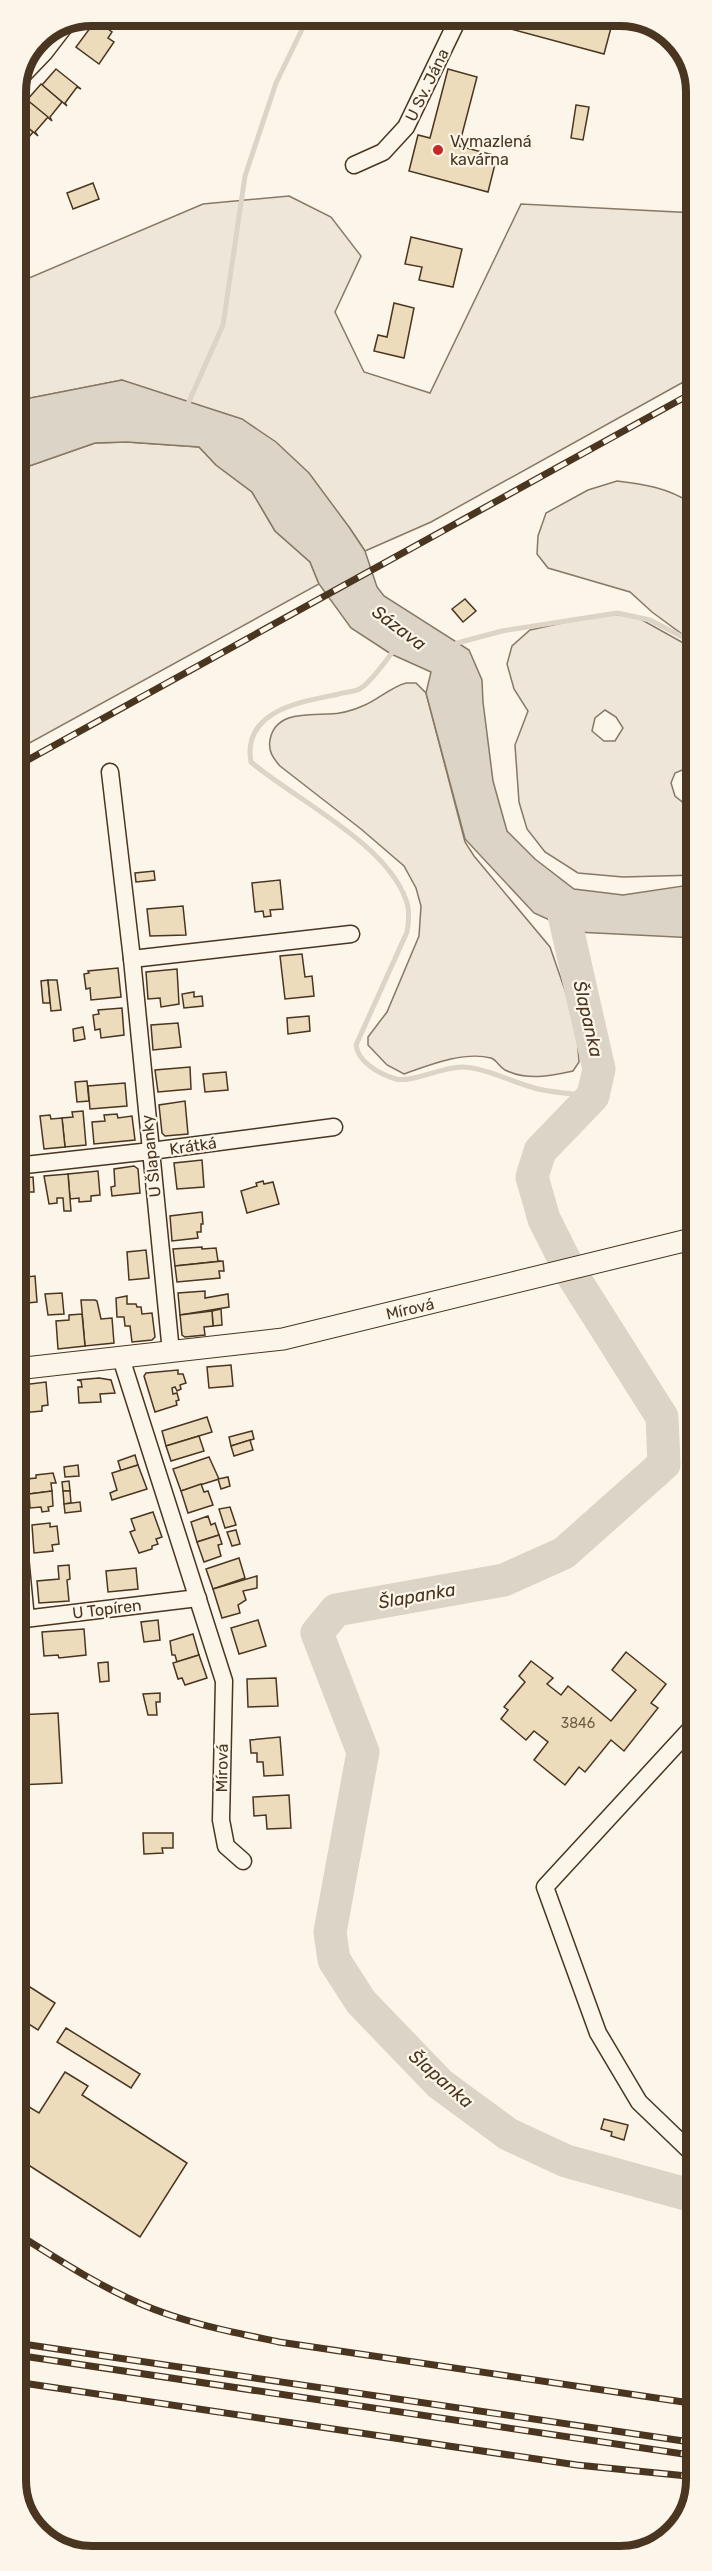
<svg xmlns="http://www.w3.org/2000/svg" width="712" height="2571" viewBox="0 0 712 2571" font-family="Rubik,sans-serif">
	<rect width="100%" height="100%" fill="#fbf6e9"/>
	<g fill="#ede6d9" stroke="#887966" stroke-width="1.5" fill-rule="evenodd">
		<polygon points="289,196 331,217 361,256 335,312 364,372 430,393 521,204 696,213 696,375 431,522 365,551 349,527 122,380 15,401 15,284 203,204"/>
		<polygon points="127,442 199,447 216,465 252,492 275,531 310,562 319,584 15,751 15,471 95,443"/>
		<path d="M617,481C644,484 668,488 691,503V521L696,524V640L682,634L652,612L630,592L548,568L537,554L538,536L546,513L588,490Z"/>
		<path d="M603,614L635,616L696,650V780L682,770L675,773L671,783L675,796L696,813V875L623,877L578,873L545,852L527,829L519,802L515,745L528,711L514,689L507,664L512,646L530,630ZM605,710L616,717L623,728L615,741H604L592,731L595,718Z"/>
		<path d="M406,683H416L426,693L465,842L474,856L550,947L576,1022L579,1062L573,1071C550,1076 528,1081 505,1070C499,1067 497,1060 491,1058C464,1051 429,1065 404,1074L387,1065L368,1045V1037L387,1012L419,936L421,906L416,888L404,866L361,829L280,766C273,758 268,751 270,740C275,712 306,715 328,714C339,714 354,710 365,705C379,699 391,687 406,683Z"/>
	</g>
	<polygon fill="#dcd4c6" stroke="#887966" stroke-width="1.5" points="122,380 242,419 276,442 309,473 349,527 365,551 377,587 384,596 469,650 482,680 483,702 493,781 507,831 535,859 574,889 623,895 696,884 696,938 576,932 534,913 465,839 426,693 431,672 391,654 351,628 319,584 310,562 275,531 252,492 216,465 199,447 127,442 95,443 15,471 15,401"/>
	<g fill="none" stroke-linecap="round" stroke-linejoin="round">
		<g stroke="#dcd4c6" stroke-width="5">
			<polyline points="187,406 223,325 245,176 276,83 309,15"/>
			<polyline points="454,646 457,643 502,631 617,613 650,620 696,644"/>
			<path d="M395,649C386,660 372,681 361,688C356,692 345,692 339,694C301,702 242,710 251,762C296,800 386,843 406,900C410,910 409,921 407,932L356,1045C358,1062 379,1074 396,1079C411,1083 445,1066 463,1067C490,1069 513,1083 538,1089C556,1093 575,1094 593,1096"/>
		</g>
		<polyline stroke="#dcd4c6" stroke-width="33" points="564,915 599,1069 593,1096 540,1151 532,1177 544,1219 571,1273 662,1417 664,1464 564,1553 504,1580 336,1610 317,1633 363,1752 330,1932 334,1960 361,2002 440,2084 508,2134 566,2161 697,2197"/>
	</g>
	<g fill="#ecdcbc" stroke="#4a3520" stroke-width="1.5">
		<polygon points="494,15 581,16 612,24 604,54 492,24"/>
		<polygon points="96,20 112,32 108,38 114,42 99,64 76,47"/>
		<polygon points="56,69 81,89 77,87 65,103 67,106 42,85"/>
		<polygon points="448,69 477,77 459,146 497,156 488,192 409,171 418,135 430,138"/>
		<polygon points="41,84 62,102 50,117 52,121 27,100"/>
		<polygon points="26,99 48,117 35,132 38,136 15,117 15,112"/>
		<polygon points="576,105 589,107 583,140 571,138"/>
		<polygon points="15,117 33,132 20,148 23,151 15,144"/>
		<polygon points="93,183 99,199 73,209 67,193"/>
		<polygon points="411,237 462,249 453,287 419,280 422,267 405,264"/>
		<polygon points="394,303 414,308 404,358 374,351 378,335 387,337"/>
		<polygon points="465,599 476,611 463,622 452,609"/>
		<polygon points="154,871 155,880 136,882 135,873"/>
		<polygon points="280,880 283,909 270,910 271,916 264,917 263,911 255,912 252,883"/>
		<polygon points="183,906 186,935 150,936 147,909"/>
		<polygon points="302,954 305,977 312,976 314,996 285,999 280,956"/>
		<polygon points="118,968 121,997 91,1000 90,988 86,989 84,974 89,973 88,971"/>
		<polygon points="177,969 179,1004 161,1007 160,998 148,999 146,972"/>
		<polygon points="48,980 50,1003 43,1003 41,981"/>
		<polygon points="48,980 57,980 61,1010 51,1011"/>
		<polygon points="194,992 194,997 202,996 203,1006 184,1008 182,994"/>
		<polygon points="122,1008 124,1035 101,1038 100,1029 95,1030 93,1015 99,1014 98,1010"/>
		<polygon points="309,1016 310,1031 288,1034 287,1018"/>
		<polygon points="178,1023 181,1047 153,1050 151,1025"/>
		<polygon points="83,1027 85,1039 74,1041 73,1029"/>
		<polygon points="27,1045 29,1057 22,1057 21,1053 16,1053 16,1047"/>
		<polygon points="190,1067 191,1089 158,1092 155,1070"/>
		<polygon points="226,1072 228,1090 205,1092 203,1074"/>
		<polygon points="87,1081 89,1101 77,1102 75,1082"/>
		<polygon points="125,1083 127,1106 90,1109 88,1086"/>
		<polygon points="185,1101 188,1134 165,1136 162,1133 159,1105"/>
		<polygon points="83,1111 86,1145 65,1147 62,1118 73,1117 72,1112"/>
		<polygon points="117,1114 118,1118 132,1116 135,1140 94,1144 92,1122 105,1121 104,1115"/>
		<polygon points="50,1115 51,1119 62,1118 65,1147 44,1149 40,1116"/>
		<polygon points="202,1160 204,1187 177,1189 174,1163"/>
		<polygon points="134,1166 138,1169 140,1193 112,1196 111,1187 115,1186 114,1169"/>
		<polygon points="98,1171 100,1195 91,1196 91,1201 79,1202 79,1198 70,1199 68,1174"/>
		<polygon points="68,1174 71,1211 64,1211 63,1198 57,1198 57,1203 49,1204 44,1176"/>
		<polygon points="33,1177 34,1192 25,1192 26,1208 16,1209 16,1179"/>
		<polygon points="263,1181 264,1184 273,1182 279,1204 247,1213 241,1191 257,1186 256,1183"/>
		<polygon points="202,1212 203,1224 201,1224 201,1232 197,1232 198,1238 172,1241 170,1216"/>
		<polygon points="24,1225 27,1254 16,1255 16,1226"/>
		<polygon points="202,1247 202,1249 216,1248 218,1261 221,1261 175,1266 173,1249"/>
		<polygon points="146,1250 149,1278 129,1280 127,1252"/>
		<polygon points="223,1261 224,1271 219,1271 220,1278 177,1282 175,1266"/>
		<polygon points="27,1274 27,1277 35,1276 37,1302 16,1304 16,1275"/>
		<polygon points="205,1291 205,1298 228,1294 229,1307 180,1315 178,1293"/>
		<polygon points="62,1293 64,1314 48,1315 45,1294"/>
		<polygon points="127,1296 127,1304 136,1304 137,1307 141,1307 142,1314 152,1313 155,1337 152,1340 132,1342 130,1326 125,1326 124,1317 117,1317 116,1298"/>
		<polygon points="81,1300 95,1300 97,1301 101,1319 112,1318 114,1343 85,1346"/>
		<polygon points="221,1309 222,1325 213,1326 212,1311"/>
		<polygon points="212,1311 213,1326 204,1327 205,1335 185,1337 182,1335 180,1315"/>
		<polygon points="82,1314 85,1346 58,1349 56,1321 69,1320 69,1315"/>
		<polygon points="231,1365 233,1386 209,1388 207,1367"/>
		<polygon points="178,1370 178,1374 183,1374 186,1383 180,1385 181,1389 177,1391 175,1387 172,1388 173,1394 177,1393 179,1400 176,1401 177,1405 155,1412 144,1376 146,1373"/>
		<polygon points="99,1378 111,1380 115,1393 100,1394 101,1402 79,1403 78,1387 82,1387 81,1381 77,1380"/>
		<polygon points="46,1382 48,1405 42,1406 42,1411 21,1413 19,1388 22,1385"/>
		<polygon points="207,1417 212,1432 166,1446 162,1431"/>
		<polygon points="252,1431 254,1439 231,1446 229,1437"/>
		<polygon points="199,1436 204,1451 171,1461 166,1446"/>
		<polygon points="250,1440 253,1450 234,1456 231,1446"/>
		<polygon points="135,1455 138,1465 121,1471 118,1461"/>
		<polygon points="209,1457 219,1479 181,1491 173,1469"/>
		<polygon points="78,1465 79,1476 65,1477 64,1467"/>
		<polygon points="138,1465 147,1489 112,1500 110,1493 117,1490 112,1473"/>
		<polygon points="53,1473 56,1483 51,1483 52,1491 29,1494 27,1479 36,1478 36,1475"/>
		<polygon points="228,1477 230,1486 221,1489 218,1479"/>
		<polygon points="69,1481 70,1491 63,1491 62,1482"/>
		<polygon points="201,1484 204,1492 208,1491 213,1505 188,1513 181,1491"/>
		<polygon points="52,1491 53,1506 48,1507 49,1511 42,1512 41,1507 30,1508 29,1494"/>
		<polygon points="63,1491 70,1491 71,1503 64,1504"/>
		<polygon points="80,1502 81,1511 65,1513 64,1504"/>
		<polygon points="230,1507 236,1525 225,1528 219,1509"/>
		<polygon points="153,1512 162,1537 156,1539 158,1544 152,1546 152,1549 139,1553 130,1532 135,1530 131,1519"/>
		<polygon points="208,1516 211,1525 215,1523 219,1535 197,1542 191,1522"/>
		<polygon points="50,1523 50,1527 57,1526 59,1544 52,1545 53,1551 34,1553 32,1525"/>
		<polygon points="236,1530 240,1544 232,1546 227,1532"/>
		<polygon points="219,1535 222,1544 218,1545 221,1556 204,1562 197,1542"/>
		<polygon points="239,1558 245,1578 213,1589 206,1569"/>
		<polygon points="69,1565 70,1579 67,1580 69,1601 39,1603 37,1581 59,1579 58,1566"/>
		<polygon points="136,1568 138,1589 108,1592 106,1571"/>
		<polygon points="257,1576 257,1588 243,1591 246,1600 238,1605 240,1613 222,1618 213,1589"/>
		<polygon points="158,1620 160,1640 144,1642 141,1622"/>
		<polygon points="258,1620 266,1646 239,1654 231,1628"/>
		<polygon points="84,1629 86,1655 59,1658 58,1655 44,1656 42,1632"/>
		<polygon points="193,1634 199,1655 177,1662 175,1655 172,1655 170,1641"/>
		<polygon points="626,1652 666,1684 651,1703 658,1708 624,1751 611,1740 585,1772 579,1767 565,1785 534,1760 548,1742 534,1731 526,1740 501,1719 508,1710 504,1707 525,1682 519,1676 531,1661 553,1678 547,1684 561,1695 568,1686 611,1721 636,1690 612,1670"/>
		<polygon points="199,1655 207,1678 185,1685 182,1678 178,1679 173,1663"/>
		<polygon points="108,1662 109,1681 100,1682 98,1663"/>
		<polygon points="276,1678 278,1706 248,1707 247,1679"/>
		<polygon points="160,1693 160,1702 156,1702 157,1715 148,1715 143,1694"/>
		<polygon points="58,1713 62,1783 18,1785 16,1715"/>
		<polygon points="280,1737 283,1775 264,1776 263,1762 257,1762 257,1753 251,1753 250,1740"/>
		<polygon points="289,1795 291,1828 267,1829 266,1815 254,1816 253,1797"/>
		<polygon points="143,1833 173,1833 173,1848 162,1848 163,1853 144,1854"/>
		<polygon points="16,1978 55,2003 38,2030 16,2016"/>
		<polygon points="66,2028 140,2074 131,2088 57,2042"/>
		<polygon points="65,2072 88,2086 82,2095 187,2163 140,2237 16,2157 16,2099 39,2113"/>
		<polygon points="16,2081 28,2089 19,2101 16,2099"/>
		<polygon points="604,2119 628,2125 624,2140 611,2136 612,2132 601,2129"/>
	</g>
	<g fill="none" stroke-linecap="round" stroke-linejoin="round">
		<g stroke="#4a3520" stroke-width="19">
			<g id="minor">
				<polyline points="20,78 44,53 64,27"/>
				<polyline points="354,165 383,152 406,127 460,15"/>
				<polyline points="110,772 132,959 171,1352"/>
				<polyline points="132,959 351,934"/>
				<polyline points="16,1166 151,1151 334,1127"/>
				<polyline points="121,1358 224,1681 221,1820 226,1846 243,1861"/>
				<polyline points="16,1515 26,1619"/>
				<polyline points="16,1620 198,1598"/>
				<polyline points="697,1722 545,1887 598,2033 639,2102 691,2152 697,2154"/>
			</g>
		</g>
		<g stroke="#4a3520" stroke-width="23">
			<polyline id="tertiary" points="16,1369 283,1339 696,1238"/>
		</g>
		<use href="#minor" stroke="#fbf6e9" stroke-width="16"/>
		<use href="#tertiary" stroke="#fbf6e9" stroke-width="21"/>
		<g stroke="#4a3520" stroke-width="7">
			<g id="rail">
				<polyline points="15,767 696,391"/>
				<path d="M16,2233C56,2258 97,2285 141,2304C185,2323 232,2332 279,2342L697,2404"/>
				<polyline points="16,2343 697,2443"/>
				<polyline points="16,2355 697,2456"/>
				<polyline points="16,2382 577,2465 697,2477"/>
			</g>
		</g>
		<use href="#rail" stroke="#fbf6e9" stroke-width="4.5" stroke-dasharray="14" stroke-linecap="butt"/>
	</g>
	<circle fill="#c62828" stroke="#fbf6e9" stroke-width="2" cx="438" cy="150" r="6"/>
	<g text-anchor="middle" dominant-baseline="central" stroke-width="4.5" stroke-linejoin="round" paint-order="stroke">
		<g font-size="14" fill="#725f47">
			<text x="578" y="1723">3846</text>
		</g>
		<g font-size="16" fill="#4a3520" stroke="#fbf6e9">
			<text transform="translate(427 85) rotate(-64)">U Sv. Jána</text>
			<text transform="translate(193 1146) rotate(-8)">Krátká</text>
			<text transform="translate(151 1156) rotate(-96)">U Šlapanky</text>
			<text transform="translate(410 1309) rotate(-13)">Mírová</text>
			<text transform="translate(107 1609) rotate(-7)">U Topíren</text>
			<text transform="translate(222 1768) rotate(-89)">Mírová</text>
		</g>
		<g font-size="16" fill="#4a3520" stroke="#fbf6e9" text-anchor="start">
			<text x="450" y="141">Vymazlená<tspan x="450" dy="18">kavárna</tspan></text>
		</g>
		<g font-size="18" font-style="italic" fill="#4a3520" stroke="#fbf6e9">
			<text transform="translate(399 628) rotate(37)">Sázava</text>
			<text transform="translate(588 1019) rotate(77)">Šlapanka</text>
			<text transform="translate(417 1596) rotate(-10)">Šlapanka</text>
			<text transform="translate(441 2079) rotate(41)">Šlapanka</text>
		</g>
	</g>
	<path d="M0 0H712V2571H0ZM92 26H620A66 66 0 0 1 686 92V2480A66 66 0 0 1 620 2546H92A66 66 0 0 1 26 2480V92A66 66 0 0 1 92 26Z" fill="#fbf6e9" fill-rule="evenodd"/>
	<path fill="none" stroke="#4a3520" stroke-width="8" d="M92 26H620A66 66 0 0 1 686 92V2480A66 66 0 0 1 620 2546H92A66 66 0 0 1 26 2480V92A66 66 0 0 1 92 26Z"/>
</svg>
